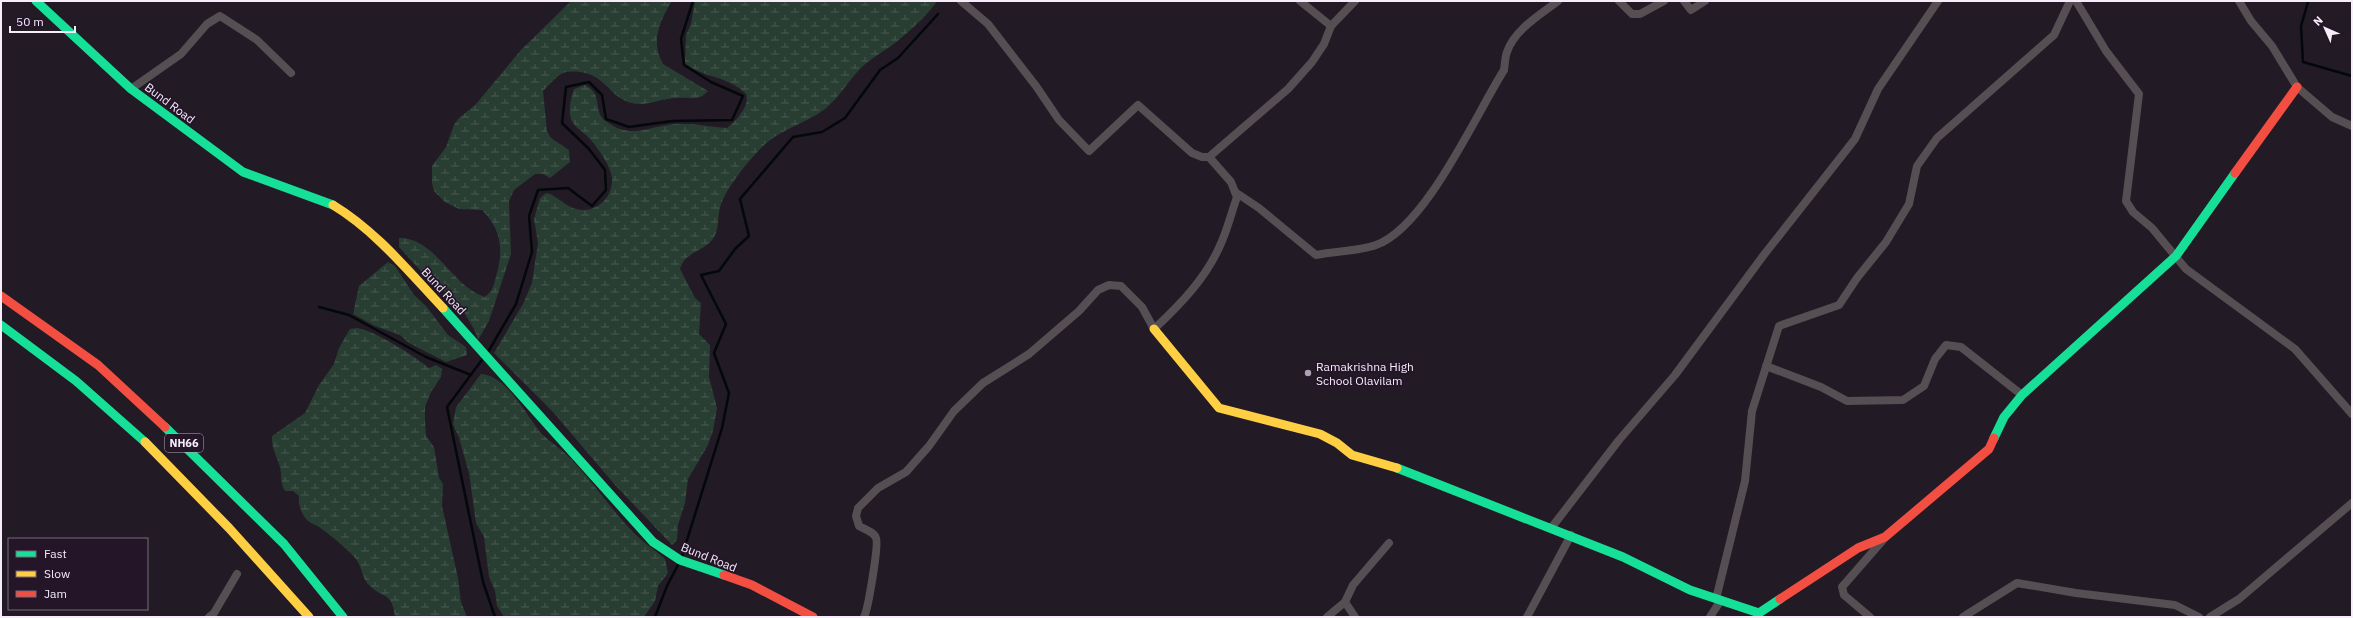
<svg xmlns="http://www.w3.org/2000/svg" width="2353" height="618" viewBox="0 0 2353 618" font-family="'IBM Plex Sans',sans-serif">
	<defs>
		<pattern id="wetland-marsh" width="20" height="14" patternUnits="userSpaceOnUse"><rect width="20" height="14" fill="#283e32"/><path d="M1 5h8M5 5V1M11 12h8M15 12V8" fill="none" stroke="#485a51"/></pattern>
	</defs>
	<rect width="100%" height="100%" fill="#221a24"/>
	<g fill="url(#wetland-marsh)">
		<path d="M571,1H672C660,21 650,41 663,64L708,91C698,102 690,97 677,98C660,98 646,108 628,102C615,98 608,85 597,78C588,72 570,69 561,74C555,78 548,86 543,91L547,131L551,138L569,150L570,162L550,178L543,174H535L514,190L509,201L511,254L489,321L478,340L475,331L462,309L450,296L431,282L399,247V238C430,237 448,275 471,290C475,293 480,295 485,297C494,290 494,283 497,273C504,248 500,228 482,210L459,209L445,202L434,191L432,183V166L446,147L454,125L458,119L476,104L521,50Z"/>
		<path d="M695,1H935L936,3C925,17 913,28 900,39C887,50 872,57 861,68C848,81 839,98 825,109C805,124 781,129 763,146C750,159 724,190 720,208C717,219 720,230 712,240C702,252 684,253 680,269L695,298L701,303L699,334L710,345L709,377L717,408L713,431L708,445L688,479L685,503L678,525L677,540L672,545L615,485L553,412L494,353L523,304L532,283L538,243L534,219L540,198L546,193L550,194C558,198 568,207 576,209C596,214 613,198 612,178C611,166 596,145 588,137C582,131 574,127 571,119C568,109 571,98 574,89L585,85C605,95 591,112 607,122C632,140 648,126 675,124C692,123 710,127 727,128C736,121 750,106 746,94C727,75 702,78 685,63L686,35L691,24Z"/>
		<polygon points="388,262 395,266 414,295 426,306 448,335 466,347 467,355 446,362 409,343 400,335 375,326 353,314 359,286"/>
		<path d="M357,328C374,330 416,357 429,368L436,365L442,369L441,377L431,392L425,407V420L426,436L434,447L439,478L443,484L442,506L458,578L461,602L467,617H395C392,591 383,599 370,586C361,578 363,568 356,559C349,550 329,534 319,527C315,524 309,523 306,519C301,513 298,504 299,496L293,491H285C280,483 282,476 280,467C277,456 271,448 272,436L305,413L319,385L334,364L339,348L350,329Z"/>
		<path d="M481,374C508,376 526,416 542,434C551,443 563,450 572,460C594,483 612,511 635,534C644,543 655,550 665,559L668,573L658,586L655,601L644,617H504L497,606L495,591L489,577L484,537L476,523L469,473L459,438L453,424L456,407Z"/>
	</g>
	<g fill="none" stroke-linecap="round" stroke-linejoin="round">
		<g stroke="#03080b" stroke-width="2.5">
			<polyline points="2308,2 2301,26 2303,62 2352,76"/>
			<polyline points="319,307 349,315 426,357 471,375"/>
			<polyline points="488,352 516,304 532,252 529,216 538,190 568,188 592,206 606,190 605,170 589,149 562,123 566,87 589,82 602,95 606,119 629,127 672,121 732,120 743,96 711,82 684,65 681,39 693,1"/>
			<polyline points="484,357 447,407 483,582 495,617"/>
			<polyline points="682,556 722,428 729,393 714,353 726,324 701,275 719,271 735,249 749,236 740,199 793,137 822,132 845,118 880,70 898,58 938,14"/>
			<polyline points="655,617 667,586 679,563"/>
		</g>
		<g stroke="#554e52" stroke-width="8">
			<polyline points="961,1 988,24 1036,86 1059,120 1089,151 1138,105 1192,153 1202,157 1209,157"/>
			<polyline points="1300,1 1331,26"/>
			<polyline points="1619,1 1632,14 1640,14 1664,1"/>
			<polyline points="1684,1 1691,10 1705,1"/>
			<polyline points="2076,1 2106,51 2139,94 2126,201 2133,212 2152,228 2186,269 2295,349 2352,414"/>
			<polyline points="2239,1 2251,21 2272,46 2297,87 2332,117 2352,126"/>
			<polyline points="131,89 181,54 207,24 220,16 257,40 291,73"/>
			<path d="M1235,192L1259,208L1316,255C1335,251 1360,251 1376,245C1426,227 1475,116 1504,70C1505,64 1505,57 1507,52C1514,30 1541,14 1558,1"/>
			<polyline points="1766,366 1821,387 1847,401 1903,400 1924,386 1935,359 1946,345 1961,347 2022,395"/>
			<polyline points="1552,527 1619,440 1675,375 1763,256 1855,139 1878,89 1938,1"/>
			<polyline points="1716,599 1745,481 1752,411 1779,326 1839,305 1857,278 1886,242 1909,204 1917,166 1937,138 2054,35 2070,1"/>
			<polyline points="1345,602 1355,617"/>
			<polyline points="209,617 214,613 237,574"/>
			<path d="M864,617C868,610 879,544 876,538C874,532 864,529 859,526L856,516L858,508L878,488L906,472L929,446L954,411L983,383L1029,354L1079,311L1098,290L1109,285L1121,286L1142,307L1154,329C1181,304 1208,276 1222,241C1228,227 1232,211 1237,197L1231,182L1209,157L1288,89L1312,62L1324,44L1331,26L1355,1"/>
			<polyline points="1327,617 1345,602 1353,585 1389,543"/>
			<polyline points="1527,617 1571,535"/>
			<polyline points="1710,617 1721,600"/>
			<polyline points="1870,617 1844,595 1842,587 1883,540"/>
			<polyline points="1963,617 2017,583 2076,593 2175,605 2199,617"/>
			<polyline points="2210,617 2239,599 2352,503"/>
		</g>
		<g stroke="#16e098" stroke-width="9">
			<polyline points="36,1 131,89 243,172 333,205"/>
			<polyline points="443,308 653,542 680,560 724,575"/>
			<polyline points="1,325 76,381 145,442"/>
			<polyline points="165,427 284,544 343,617"/>
			<polyline points="1994,438 2004,417 2022,395 2176,256 2235,173"/>
			<polyline points="1397,468 1623,557 1690,590 1759,613 1780,599"/>
		</g>
		<g stroke="#ffcf43" stroke-width="9">
			<path d="M333,205C376,231 409,272 443,308"/>
			<polyline points="1154,329 1219,408 1320,434 1337,443 1352,455 1397,468"/>
			<polyline points="145,442 229,528 309,617"/>
		</g>
		<g stroke="#f24e42" stroke-width="9">
			<polyline points="2235,173 2297,87"/>
			<polyline points="1,296 98,365 165,427"/>
			<polyline points="724,575 752,585 813,617"/>
			<polyline points="1780,599 1858,548 1885,537 1989,449 1994,438"/>
		</g>
	</g>
	<circle fill="#aca2af" stroke="#241529" stroke-width="1.5" cx="1308" cy="373" r="4"/>
	<g text-anchor="middle" dominant-baseline="central" stroke-width="3.5" stroke-linejoin="round" paint-order="stroke">
		<rect fill="#241529" stroke="#b7acbb" stroke-width="1" x="165" y="434" width="38" height="18" rx="3"/>
		<g font-size="11" font-weight="bold" fill="#f6ecfa">
			<text x="184" y="443">NH66</text>
		</g>
		<g font-size="12" fill="#f6ecfa" stroke="#241529">
			<text transform="translate(170 103) rotate(37)">Bund Road</text>
			<text transform="translate(444 291) rotate(47)">Bund Road</text>
			<text transform="translate(709 557) rotate(22)">Bund Road</text>
		</g>
		<g font-size="12" fill="#f6ecfa" stroke="#241529" text-anchor="start">
			<text x="1316" y="366">Ramakrishna High<tspan x="1316" dy="14">School Olavilam</tspan></text>
		</g>
	</g>
	<rect width="2353" height="618" fill="none" stroke="#f6ecfa" stroke-width="4"/>
	<rect x="8" y="538" width="140" height="72" fill="#241529" stroke="#786b7d"/>
	<rect x="16" y="551" width="20" height="6" fill="#16e098" stroke="#786b7d"/>
	<text x="44" y="558" font-size="12" fill="#f6ecfa">Fast</text>
	<rect x="16" y="571" width="20" height="6" fill="#ffcf43" stroke="#786b7d"/>
	<text x="44" y="578" font-size="12" fill="#f6ecfa">Slow</text>
	<rect x="16" y="591" width="20" height="6" fill="#f24e42" stroke="#786b7d"/>
	<text x="44" y="598" font-size="12" fill="#f6ecfa">Jam</text>
	<g transform="translate(2325 28) rotate(315)" stroke="#241529" stroke-width="3" paint-order="stroke">
	<path d="M0-3L7 15L0 10L-7 15Z" fill="#f6ecfa"/>
	<text y="-6" font-size="11" font-weight="bold" text-anchor="middle" fill="#f6ecfa">N</text>
	</g>
	<path d="M10 26v6h65v-6" fill="none" stroke="#f6ecfa" stroke-width="2"/>
	<text x="16" y="26" font-size="12" fill="#f6ecfa" stroke="#241529" stroke-width="3" paint-order="stroke">50 m</text>
</svg>
